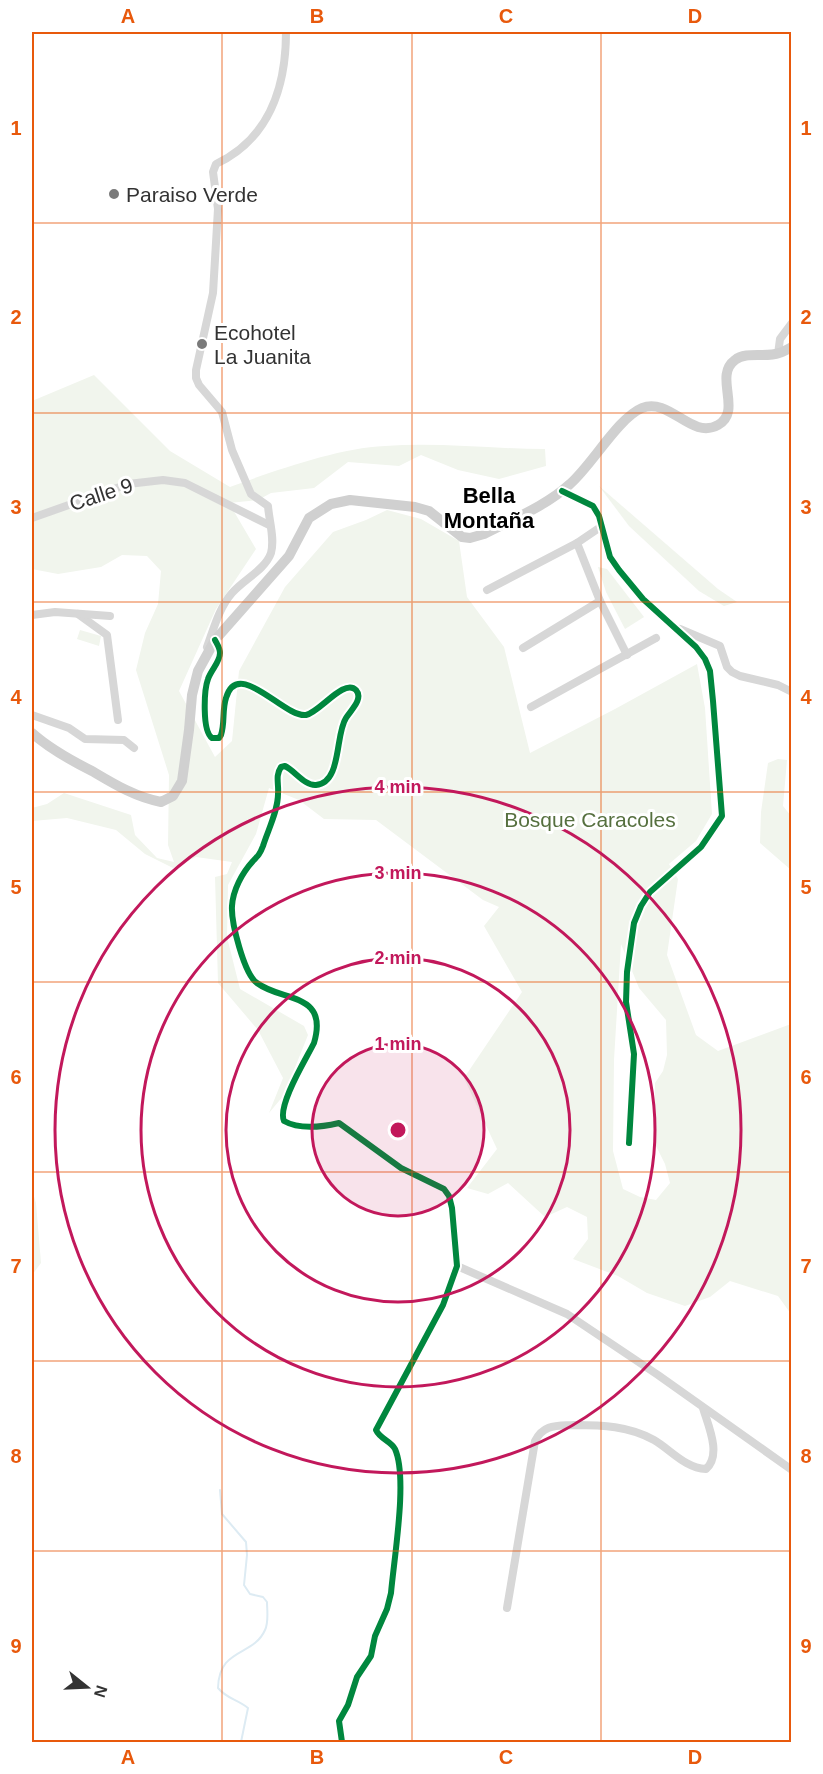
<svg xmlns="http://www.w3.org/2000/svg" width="823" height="1774" viewBox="0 0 823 1774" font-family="Arial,sans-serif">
	<rect width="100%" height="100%" fill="#fff"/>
	<g fill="#f1f5ed" fill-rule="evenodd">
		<path d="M94,375L170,451L230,487C274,471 338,448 385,446C438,442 492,449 545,449L546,466L499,479L458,470L421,455L399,466L348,462L314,488L271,493L258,500L229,503L256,549L216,609L179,691L215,757L232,741L239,671L285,587L333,532L366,520L387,510L421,519L459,541L467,597L504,647L530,753L615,709L697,664L705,708L712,814L696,841L669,864L678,879L667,955L696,1035L718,1051L791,1024V1314L778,1296L730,1281L710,1297L685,1306L647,1293L618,1276L573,1259L588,1239L587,1217L567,1207L545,1217L508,1183L488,1194L467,1188L497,1149L464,1078L522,992L484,926L499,907L483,900L376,820L324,819L299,800L269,788L256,834L228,885L227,937L240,989L304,1026L308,1035L284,1095L269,1113L283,1078L258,1030L218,983L215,877L227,874L232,862L196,857L173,868L145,854L116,830L67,818L32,821V808L47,804L64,793L131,815L135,835L157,858L174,862L168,845L169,775L136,670L145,633L158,604L161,571L147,556L122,555L101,567L58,574L32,569V401ZM621,944L639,988L666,1020L667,1055L663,1071L655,1083V1144L665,1164L670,1183L656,1200L640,1197L623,1189L613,1151L614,1060Z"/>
		<polygon points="599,486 718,589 737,602 724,606 699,591 629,526"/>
		<polygon points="598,567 607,569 644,617 625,629 606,592"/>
		<polygon points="80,630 101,636 99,646 77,639"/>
		<polygon points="778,759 787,760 783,806 791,816 791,870 760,843 761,812 768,763"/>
		<polygon points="32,1190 36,1203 41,1263 32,1275"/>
	</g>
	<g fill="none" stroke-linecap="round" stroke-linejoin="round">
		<path stroke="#ddebf3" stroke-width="2" d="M220,1490L222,1514L246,1542L247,1555L244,1585L250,1594L263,1597L267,1602C267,1610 269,1622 265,1630C253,1657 219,1647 218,1688C227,1699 237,1699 248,1708L241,1742"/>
		<g stroke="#d7d7d7" stroke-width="8">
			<polyline points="778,354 780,339 792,323"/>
			<polyline points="562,491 593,506 599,516 610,557 619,570 643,599 696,647 705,659 710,671 713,701 722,816 701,847 650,892 641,906 634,923 627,972 626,1002 634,1054 629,1143"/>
			<polyline points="32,518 128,484 163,480 185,483 269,525"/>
			<polyline points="577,543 600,601 627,655"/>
			<polyline points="487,590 577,543 602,526"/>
			<polyline points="78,614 107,635 118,720"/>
			<polyline points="32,615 55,612 110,616"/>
			<polyline points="680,629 720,646 727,667 732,672 740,676 778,685 792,692"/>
			<path d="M215,640C217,644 220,648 220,653C220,662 211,670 208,679C204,690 202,731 212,738H219L221,735C225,723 222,710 226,698C238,657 284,718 306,715C320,712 344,678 356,690C364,699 350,711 346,718C335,734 342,783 316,785C305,786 295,771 285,766L281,767C275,776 279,784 278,794C278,811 268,830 263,846C260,854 258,856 253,861C242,873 233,890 232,906C231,922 244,974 257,983C282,1002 329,992 314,1043C306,1059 277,1106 284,1121C300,1130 322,1127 339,1123L401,1168L444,1189L449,1196L452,1208L457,1266L443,1305L376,1430C380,1439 391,1441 395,1449C408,1478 394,1558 391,1593L387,1609L375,1636L371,1656L357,1677L348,1705L339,1721L342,1742"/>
			<path d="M207,647C214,628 219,608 232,593C244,579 265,570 271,553C275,539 269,520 268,506L251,494L232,450L222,412L199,385L196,378V370L213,293L218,209L213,172L216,164C269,139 286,87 286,32"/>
			<polyline points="523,648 600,601"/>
			<polyline points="531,707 656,638"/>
			<polyline points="32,715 69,728 85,739 124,740 134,748"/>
			<polyline points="457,1266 567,1314 658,1375 792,1470"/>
			<path d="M507,1608L535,1441C544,1424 556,1426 574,1425C602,1425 629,1426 654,1440C671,1450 685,1468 706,1469C722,1455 708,1425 703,1408"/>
		</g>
		<path stroke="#d0d0d0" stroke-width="10" d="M32,733C50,749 70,760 92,771C114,784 135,797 161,802L173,796L182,781L189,730L192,695L198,671L215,640L289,556L309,518L331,504L350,500L415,507L429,511L462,537L470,538L484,534C513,519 546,506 570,484C592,465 618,418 642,408C670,397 691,440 718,425C743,411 713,376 735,360C746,351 766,358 779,353C783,352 788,349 792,347"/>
		<g stroke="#fff" stroke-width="10">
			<g id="cycleway">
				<polyline points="562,491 593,506 599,516 610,557 619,570 643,599 696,647 705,659 710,671 713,701 722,816 701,847 650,892 641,906 634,923 627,972 626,1002 634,1054 629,1143"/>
				<path d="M215,640C217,644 220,648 220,653C220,662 211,670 208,679C204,690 202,731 212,738H219L221,735C225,723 222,710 226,698C238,657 284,718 306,715C320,712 344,678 356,690C364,699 350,711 346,718C335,734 342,783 316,785C305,786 295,771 285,766L281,767C275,776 279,784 278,794C278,811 268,830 263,846C260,854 258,856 253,861C242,873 233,890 232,906C231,922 244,974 257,983C282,1002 329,992 314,1043C306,1059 277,1106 284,1121C300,1130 322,1127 339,1123L401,1168L444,1189L449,1196L452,1208L457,1266L443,1305L376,1430C380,1439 391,1441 395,1449C408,1478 394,1558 391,1593L387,1609L375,1636L371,1656L357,1677L348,1705L339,1721L342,1742"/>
			</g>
		</g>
		<use href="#cycleway" stroke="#00873e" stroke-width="6"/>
	</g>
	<path fill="none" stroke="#e8590c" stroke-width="1.5" stroke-opacity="0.55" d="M222,32V1742M412,32V1742M601,32V1742M32,223H792M32,413H792M32,602H792M32,792H792M32,982H792M32,1172H792M32,1361H792M32,1551H792"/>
	<circle cx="398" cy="1130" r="86" fill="#c2185b" fill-opacity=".12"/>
	<g fill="none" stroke="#c2185b" stroke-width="3">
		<circle cx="398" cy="1130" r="86"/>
		<circle cx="398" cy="1130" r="172"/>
		<circle cx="398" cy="1130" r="257"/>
		<circle cx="398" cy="1130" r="343"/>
	</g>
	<g fill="#7a7a7a" stroke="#fff" stroke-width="2">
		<circle cx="114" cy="194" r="6"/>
		<circle cx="202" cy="344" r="6"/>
	</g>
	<g text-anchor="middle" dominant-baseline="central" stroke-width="6" stroke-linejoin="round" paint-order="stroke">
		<g font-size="21" fill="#333" stroke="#fff" text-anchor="start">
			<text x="126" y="194">Paraiso Verde</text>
			<text x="214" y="332">Ecohotel<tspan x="214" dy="24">La Juanita</tspan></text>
		</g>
		<g font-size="21" fill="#333" stroke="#fff">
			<text transform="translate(101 494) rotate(-18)">Calle 9</text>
		</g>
		<g font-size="21" fill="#56703f" stroke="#fff">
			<text x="590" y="819">Bosque Caracoles</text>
		</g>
		<g font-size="22" font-weight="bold" fill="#000" stroke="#fff">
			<text x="489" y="495">Bella<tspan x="489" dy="25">Montaña</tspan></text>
		</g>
	</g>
	<circle cx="398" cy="1130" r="9" fill="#c2185b" stroke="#fff" stroke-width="3"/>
	<g font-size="18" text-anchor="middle" font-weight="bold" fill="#c2185b" stroke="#fff" stroke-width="6" stroke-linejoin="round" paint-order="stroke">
		<text x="398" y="793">4 min</text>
		<text x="398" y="879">3 min</text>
		<text x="398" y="964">2 min</text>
		<text x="398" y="1050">1 min</text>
	</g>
	<rect width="823" height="1774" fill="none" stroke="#ffffff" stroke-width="66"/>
	<g transform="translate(87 1687) rotate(108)" stroke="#ffffff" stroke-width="4.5" paint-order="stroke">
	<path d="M0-4.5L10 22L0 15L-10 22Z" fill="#333333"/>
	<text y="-9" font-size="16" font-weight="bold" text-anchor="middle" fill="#333333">N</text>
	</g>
	<rect x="33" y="33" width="757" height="1708" fill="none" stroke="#e8590c" stroke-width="2"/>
	<g font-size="20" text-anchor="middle" font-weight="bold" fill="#e8590c">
		<text x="128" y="23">A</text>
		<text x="317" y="23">B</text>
		<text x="506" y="23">C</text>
		<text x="695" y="23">D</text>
		<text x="16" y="135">1</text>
		<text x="806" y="135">1</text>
		<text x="16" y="324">2</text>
		<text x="806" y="324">2</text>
		<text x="16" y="514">3</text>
		<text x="806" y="514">3</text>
		<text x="16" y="704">4</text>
		<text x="806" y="704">4</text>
		<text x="16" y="894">5</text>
		<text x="806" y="894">5</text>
		<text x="16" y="1084">6</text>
		<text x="806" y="1084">6</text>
		<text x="16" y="1273">7</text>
		<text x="806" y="1273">7</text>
		<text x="16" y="1463">8</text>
		<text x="806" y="1463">8</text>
		<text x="16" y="1653">9</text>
		<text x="806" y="1653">9</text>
		<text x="128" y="1764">A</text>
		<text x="317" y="1764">B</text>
		<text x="506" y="1764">C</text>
		<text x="695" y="1764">D</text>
	</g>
</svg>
